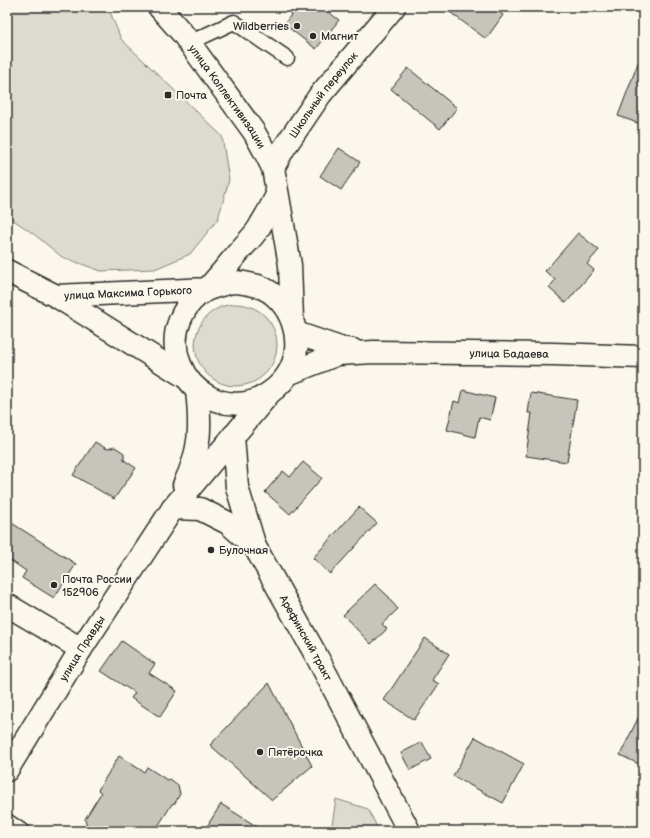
<svg xmlns="http://www.w3.org/2000/svg" width="650" height="838" viewBox="0 0 650 838" font-family="'Balsamiq Sans',sans-serif">
	<rect width="100%" height="100%" fill="#fbf7ec"/>
	<filter id="ink" filterUnits="userSpaceOnUse"><feTurbulence type="fractalNoise" baseFrequency=".025" numOctaves="2"/><feDisplacementMap in="SourceGraphic" scale="8" xChannelSelector="R" yChannelSelector="G"/><feConvolveMatrix kernelMatrix="1 2 1 2 8 2 1 2 1" color-interpolation-filters="sRGB"/></filter>
	<g filter="url(#ink)">
		<g fill="#dddad0" stroke="#84827e">
			<polygon points="7,7 108,7 121,39 222,136 229,180 218,219 190,254 155,269 101,271 62,257 35,235 12,219 7,214"/>
			<circle cx="236" cy="345" r="41"/>
			<polygon points="336,799 368,809 379,831 331,831"/>
		</g>
		<g fill="#c7c4bc" stroke="#2b2b2b">
			<polygon points="297,7 322,7 339,20 316,49 284,24"/>
			<polygon points="443,7 492,7 503,15 486,39"/>
			<polygon points="641,55 643,56 643,125 618,116"/>
			<polygon points="408,68 457,108 440,129 391,89"/>
			<polygon points="339,148 360,162 341,190 320,176"/>
			<polygon points="578,233 599,250 587,264 594,270 566,303 549,288 555,280 545,271"/>
			<polygon points="463,390 495,398 490,420 479,417 475,437 447,430 454,401 460,403"/>
			<polygon points="531,393 577,400 567,462 526,456 532,413 528,413"/>
			<polygon points="95,442 107,449 115,447 124,453 124,460 136,468 114,499 73,475"/>
			<polygon points="303,462 322,478 290,514 265,492 283,471 290,477"/>
			<polygon points="359,507 377,523 330,574 313,558"/>
			<polygon points="7,520 76,564 54,598 22,578 26,571 7,558"/>
			<polygon points="375,584 390,598 389,599 398,609 382,624 387,629 371,644 343,615"/>
			<polygon points="425,638 449,654 432,680 439,684 414,720 384,700"/>
			<polygon points="122,641 155,664 149,673 177,691 160,717 131,698 135,693 101,671"/>
			<polygon points="269,683 312,766 272,800 210,745"/>
			<polygon points="643,708 643,766 620,755"/>
			<polygon points="475,737 524,764 503,803 453,776"/>
			<polygon points="422,742 431,759 410,770 401,753"/>
			<polygon points="119,756 144,772 147,767 167,780 170,779 178,785 180,794 175,803 172,804 155,831 88,831 85,819 101,793 98,790"/>
			<polygon points="221,804 264,831 204,831"/>
		</g>
		<g fill="none" stroke-linecap="round" stroke-linejoin="round">
			<g stroke="#2b2b2b" stroke-width="17">
				<g id="service">
					<polyline points="189,43 234,22 287,58"/>
					<polyline points="7,821 22,831"/>
				</g>
			</g>
			<g stroke="#2b2b2b" stroke-width="25">
				<g id="minor">
					<path id="s1" d="M273,168L284,148L320,95L394,7"/>
					<polyline points="7,605 81,649"/>
				</g>
			</g>
			<g stroke="#2b2b2b" stroke-width="25">
				<g id="tertiary">
					<polyline points="296,333 340,348 353,350"/>
					<path id="s2" d="M288,374L338,354L374,352L553,354L643,357"/>
					<path id="s3" d="M233,436L237,487L255,547L316,655L409,831"/>
					<path d="M184,485C201,450 201,427 197,390"/>
					<polyline points="173,508 200,509 228,523 255,547"/>
					<path id="s4" d="M7,770L81,649L173,508L268,395"/>
				</g>
			</g>
			<g stroke="#2b2b2b" stroke-width="25">
				<g id="primary">
					<path id="s5" d="M159,7L183,34L254,132L264,150L273,168L290,265L292,319"/>
					<polyline points="7,271 56,296 187,378"/>
					<path id="s6" d="M56,296L208,289C217,286 225,283 234,282C242,282 250,284 258,286C292,298 307,343 288,374C281,385 271,393 259,399C244,406 224,405 209,397C182,383 168,349 180,320C183,312 190,302 197,296C201,293 206,291 209,287C221,274 231,261 242,248C249,240 257,233 261,224C267,215 272,205 277,195"/>
				</g>
			</g>
			<use href="#service" stroke="#fbf7ec" stroke-width="14"/>
			<use href="#minor" stroke="#fbf7ec" stroke-width="22"/>
			<use href="#tertiary" stroke="#fbf7ec" stroke-width="22"/>
			<use href="#primary" stroke="#fbf7ec" stroke-width="22"/>
		</g>
	</g>
	<g fill="#2b2b2b" stroke="#fbf7ec" stroke-width="1.5">
		<circle cx="297" cy="26" r="4"/>
		<circle cx="313" cy="36" r="4"/>
		<rect x="164" y="91" width="8" height="8" rx="2"/>
		<circle cx="211" cy="550" r="4"/>
		<circle cx="54" cy="585" r="4"/>
		<circle cx="260" cy="752" r="4"/>
	</g>
	<g text-anchor="middle" dominant-baseline="central" stroke-width="4" stroke-linejoin="round" paint-order="stroke">
		<g font-size="11" fill="#2b2b2b" stroke="#fbf7ec" text-anchor="start">
			<text x="289" y="26" text-anchor="end">Wildberries</text>
			<text x="321" y="36">Магнит</text>
			<text x="176" y="95">Почта</text>
			<text x="219" y="550">Булочная</text>
			<text x="62" y="579">Почта России<tspan x="62" dy="13">152906</tspan></text>
			<text x="268" y="752">Пятёрочка</text>
		</g>
		<g font-size="11" fill="#2b2b2b" stroke="#fbf7ec">
			<text stroke="none"><textPath href="#s1" startOffset="89">Школьный переулок</textPath></text>
			<text stroke="none"><textPath href="#s5" startOffset="113">улица Коллективизации</textPath></text>
			<text stroke="none"><textPath href="#s6" startOffset="72">улица Максима Горького</textPath></text>
			<text stroke="none"><textPath href="#s2" startOffset="225">улица Бадаева</textPath></text>
			<text stroke="none"><textPath href="#s3" startOffset="218">Арефинский тракт</textPath></text>
			<text stroke="none"><textPath href="#s4" startOffset="143">улица Правды</textPath></text>
		</g>
	</g>
	<rect width="650" height="838" fill="none" stroke="#fbf7ec" stroke-width="24"/>
	<rect x="12" y="12" width="626" height="814" fill="none" stroke="#2b2b2b" stroke-width="1.5" filter="url(#ink)"/>
</svg>
